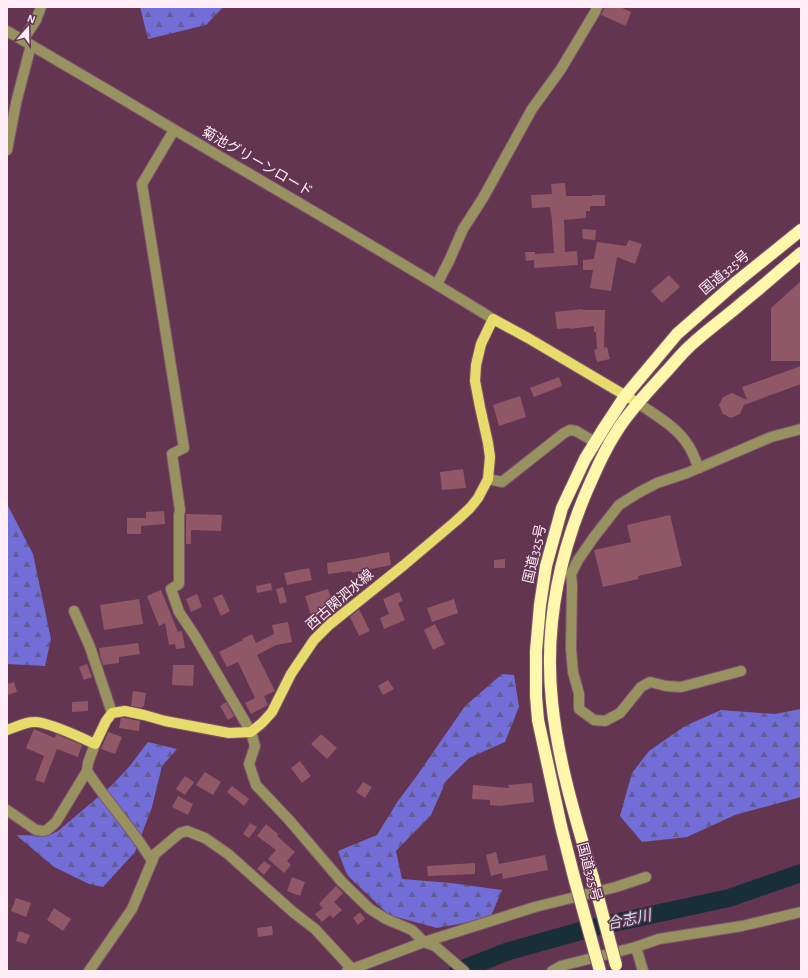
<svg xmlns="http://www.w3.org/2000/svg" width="808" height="978" viewBox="0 0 808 978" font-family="'Alegreya Sans','Noto Sans JP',sans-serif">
	<defs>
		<pattern id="forest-firs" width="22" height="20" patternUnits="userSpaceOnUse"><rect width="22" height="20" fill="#736dd7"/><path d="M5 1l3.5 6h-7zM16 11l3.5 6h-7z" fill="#615c98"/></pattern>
	</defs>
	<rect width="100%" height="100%" fill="#633551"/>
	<g fill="url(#forest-firs)">
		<polygon points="140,7 223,7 206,25 148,39"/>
		<polygon points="7,504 33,554 51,639 45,666 7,664"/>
		<polygon points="502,674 514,675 519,707 505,742 469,758 446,781 431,815 396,851 402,879 451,883 502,890 490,918 437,928 389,915 347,875 338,851 377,835 398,801 416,777 465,706"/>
		<polygon points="801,709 801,797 735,815 687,837 642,842 620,816 632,773 649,751 685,726 721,710 775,714"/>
		<polygon points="148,742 177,749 162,766 152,807 135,852 103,887 89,884 54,867 16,835 48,836 58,831 110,787 129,767"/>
	</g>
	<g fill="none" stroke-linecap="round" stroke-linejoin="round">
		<polyline stroke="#192f37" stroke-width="18" points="458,971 509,951 595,927 729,898 801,873"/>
	</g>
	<g fill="#905867">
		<polygon points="605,7 620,7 631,12 626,26 601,15"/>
		<polygon points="565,183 566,196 592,196 592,195 605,195 605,206 590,206 590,211 586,211 586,218 564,220 565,252 577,251 578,265 534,268 534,260 526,261 525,252 535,252 535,254 554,253 552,221 550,207 532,208 531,195 552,194 551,184"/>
		<polygon points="582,229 596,230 595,240 583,239"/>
		<polygon points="629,240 642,244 635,264 617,257 611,291 590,288 593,270 583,270 583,260 594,259 597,242 626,246"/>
		<polygon points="669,275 680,287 662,303 651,291"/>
		<polygon points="801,281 801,361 771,361 771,308"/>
		<polygon points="583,309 583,310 605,310 604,348 607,347 610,359 597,362 594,350 597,349 596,332 594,332 594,326 570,329 570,328 557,329 555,312"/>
		<polygon points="801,366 801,384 744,405 740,414 731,418 723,414 719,405 723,397 732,393 747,400 742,387"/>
		<polygon points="559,377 562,386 534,397 530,388"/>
		<polygon points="520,396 526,417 499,426 493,405"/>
		<polygon points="463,469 466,488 442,490 440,472"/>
		<polygon points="164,511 165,524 141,526 141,534 127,534 127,518 146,518 146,512"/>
		<polygon points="186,514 222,515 221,531 191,530 191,544 186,544"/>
		<polygon points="670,515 682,566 638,576 638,579 603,587 594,550 631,542 627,525"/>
		<polygon points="389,552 391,565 352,573 351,571 328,574 327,563 359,558"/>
		<polygon points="505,559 505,568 494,568 494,560"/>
		<polygon points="309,568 312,580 287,585 284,573"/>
		<polygon points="271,583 272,590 257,593 256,586"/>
		<polygon points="283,587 287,602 280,604 276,589"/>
		<polygon points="328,589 335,611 323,614 323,615 312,619 305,596"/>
		<polygon points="161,590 178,632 182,631 185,648 176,649 175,644 169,645 165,623 159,626 147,596"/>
		<polygon points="399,592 403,601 398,603 405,620 384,629 380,618 389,614 383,599"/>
		<polygon points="197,594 202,607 191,612 186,599"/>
		<polygon points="222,594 230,611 221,616 213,598"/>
		<polygon points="139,599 143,624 104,630 100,605"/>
		<polygon points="454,599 458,613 432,622 427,608"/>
		<polygon points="359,609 370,631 359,636 350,617"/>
		<polygon points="288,622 292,642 276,645 257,655 275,691 264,696 268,705 251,714 245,703 255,698 238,662 227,667 219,652 243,640 242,639 252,634 256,643 274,634 272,625"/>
		<polygon points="435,624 445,644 433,650 424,630"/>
		<polygon points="138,643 140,654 119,657 119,663 103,665 100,655 99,648"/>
		<polygon points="87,664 92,677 84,680 79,667"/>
		<polygon points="173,665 194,665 193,686 172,685"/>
		<polygon points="388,680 394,689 383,695 378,686"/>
		<polygon points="14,682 17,692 7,695 7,684"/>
		<polygon points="133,691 146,693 144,706 143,706 142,708 131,706"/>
		<polygon points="88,701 88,711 72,712 72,702"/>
		<polygon points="226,702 234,716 228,720 220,706"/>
		<polygon points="121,718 125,718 140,721 139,731 119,728"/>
		<polygon points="34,729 55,738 56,734 82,745 78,757 57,749 44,783 35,780 44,756 26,748"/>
		<polygon points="108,732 122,737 115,754 101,749"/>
		<polygon points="321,734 337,748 327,759 311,744"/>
		<polygon points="300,761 311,776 302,783 291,768"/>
		<polygon points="205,772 221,782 213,795 196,785"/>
		<polygon points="185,776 194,782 185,795 176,789"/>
		<polygon points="363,782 372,787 365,798 356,792"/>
		<polygon points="532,783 534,802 499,806 490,805 490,800 472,799 473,785 509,788 508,785"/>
		<polygon points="232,786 249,799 244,806 227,792"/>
		<polygon points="178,796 193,804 188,815 172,807"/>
		<polygon points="250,823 257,827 249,838 243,834"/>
		<polygon points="266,824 278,834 277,836 295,852 287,861 291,865 284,873 268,859 276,850 257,836"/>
		<polygon points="496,852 499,864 545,855 548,870 503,879 502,873 491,876 486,855"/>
		<polygon points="264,861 271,866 264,875 257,869"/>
		<polygon points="475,863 475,874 428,876 427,866"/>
		<polygon points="292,877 305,882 300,896 287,891"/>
		<polygon points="336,886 343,893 334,902 342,910 333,918 330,915 322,922 315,914 323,908 319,904"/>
		<polygon points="16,898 31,903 26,917 11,911"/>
		<polygon points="54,908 71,919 63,931 47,920"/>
		<polygon points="360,912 365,919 358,925 353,918"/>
		<polygon points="272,926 273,935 258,937 257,928"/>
		<polygon points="19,931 30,935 26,944 16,941"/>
	</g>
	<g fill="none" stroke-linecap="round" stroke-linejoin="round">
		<g stroke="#7f566f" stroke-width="12">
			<g id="minor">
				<path d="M7,31C62,63 118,96 173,129C280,192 388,254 493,319"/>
				<polyline points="23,40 36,20 41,7"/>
				<polyline points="174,130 142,184 184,448 172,454 180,510 179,515 179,584 171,589 179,612 195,636 251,732 255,746 249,764 256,785 290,821 342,882 370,909 386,919 412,930 424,942 535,907 616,887 646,877"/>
				<polyline points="7,150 16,103 31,45"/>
				<polyline points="437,284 449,261 463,229 483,198 532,109 561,69 595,12 597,7"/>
				<path d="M638,403C655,415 677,427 688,445C693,452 695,460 699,468"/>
				<polyline points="488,479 502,482 564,433 570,430 576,431 595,442"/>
				<polyline points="74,611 90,647 112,713"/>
				<polyline points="741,671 681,687 666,686 650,682 641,687 620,713 605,721 594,720 579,709 579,694 573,672 571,649 572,585 571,574 578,560 594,537 619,505 638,493 657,483 687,473 771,437 801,429"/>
				<path d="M95,744L88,763L87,771C107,802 133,829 152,861"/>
				<polyline points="7,810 36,830 43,831 47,830 56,822 87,771"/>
				<polyline points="636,947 643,971"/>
				<polyline points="89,971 132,909 155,854 180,833 187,831 205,838 228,854 293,912 315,929 352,969"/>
				<polyline points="347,971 424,942 435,946 464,971"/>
				<polyline points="552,971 561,966 636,947 659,939 742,926 801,912"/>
			</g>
		</g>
		<g stroke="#7f566f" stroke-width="12">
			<path id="major" d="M7,730C16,727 25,722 34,722C47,721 82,738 95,744L106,721L112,713L125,711L144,715L165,721L229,733L251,732L262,723L272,712L291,674L314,640L329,625L404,565L456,521L470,508L478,498L488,479L490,457L488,443L480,407L475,381L476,365L481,344L493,319L528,338L638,403"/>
		</g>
		<g stroke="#7f566f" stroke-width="14">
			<g id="highway">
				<path d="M593,878C576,820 558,762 552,702C544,625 560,549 592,479C599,463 607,446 617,431C629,411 647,393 663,375C672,366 680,355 690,346C707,330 726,317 743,302C763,286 782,269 801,253"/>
				<polyline points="575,881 561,826 538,720 536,696 536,651 540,605 546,566 562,508 585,459 604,428 625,396 677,334 734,284 801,230"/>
			</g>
		</g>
		<use href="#minor" stroke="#97925f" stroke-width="10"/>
		<use href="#major" stroke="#e7db6b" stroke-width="10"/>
		<use href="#highway" stroke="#fef7ac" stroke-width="12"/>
		<g stroke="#7f566f" stroke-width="14" stroke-linecap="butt">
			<g id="highway-bridge">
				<polyline points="593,878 616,965"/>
				<polyline points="575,881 600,971"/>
			</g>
		</g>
		<use href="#highway-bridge" stroke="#fef7ac" stroke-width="12"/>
	</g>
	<g text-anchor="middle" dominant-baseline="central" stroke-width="3" stroke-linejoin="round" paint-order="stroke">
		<g font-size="14" fill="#feecf6" stroke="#633551">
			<text transform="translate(257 162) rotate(30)">菊池グリーンロード</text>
			<text transform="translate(725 273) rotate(-40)">国道325号</text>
			<text transform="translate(535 554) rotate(-77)">国道325号</text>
			<text transform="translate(340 600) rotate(-41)">西古閑泗水線</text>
			<text transform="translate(589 872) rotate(75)">国道325号</text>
		</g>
		<g font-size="15" font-style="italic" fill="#c1e1ed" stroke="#633551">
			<text transform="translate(629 920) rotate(-12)">合志川</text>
		</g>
	</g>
	<rect width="808" height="978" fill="none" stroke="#feecf6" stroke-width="16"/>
	<g transform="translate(28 28) rotate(20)" stroke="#633551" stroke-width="3" paint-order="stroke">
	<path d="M0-3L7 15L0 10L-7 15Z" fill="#feecf6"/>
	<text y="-6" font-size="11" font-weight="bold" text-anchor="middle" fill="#feecf6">N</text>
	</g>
</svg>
